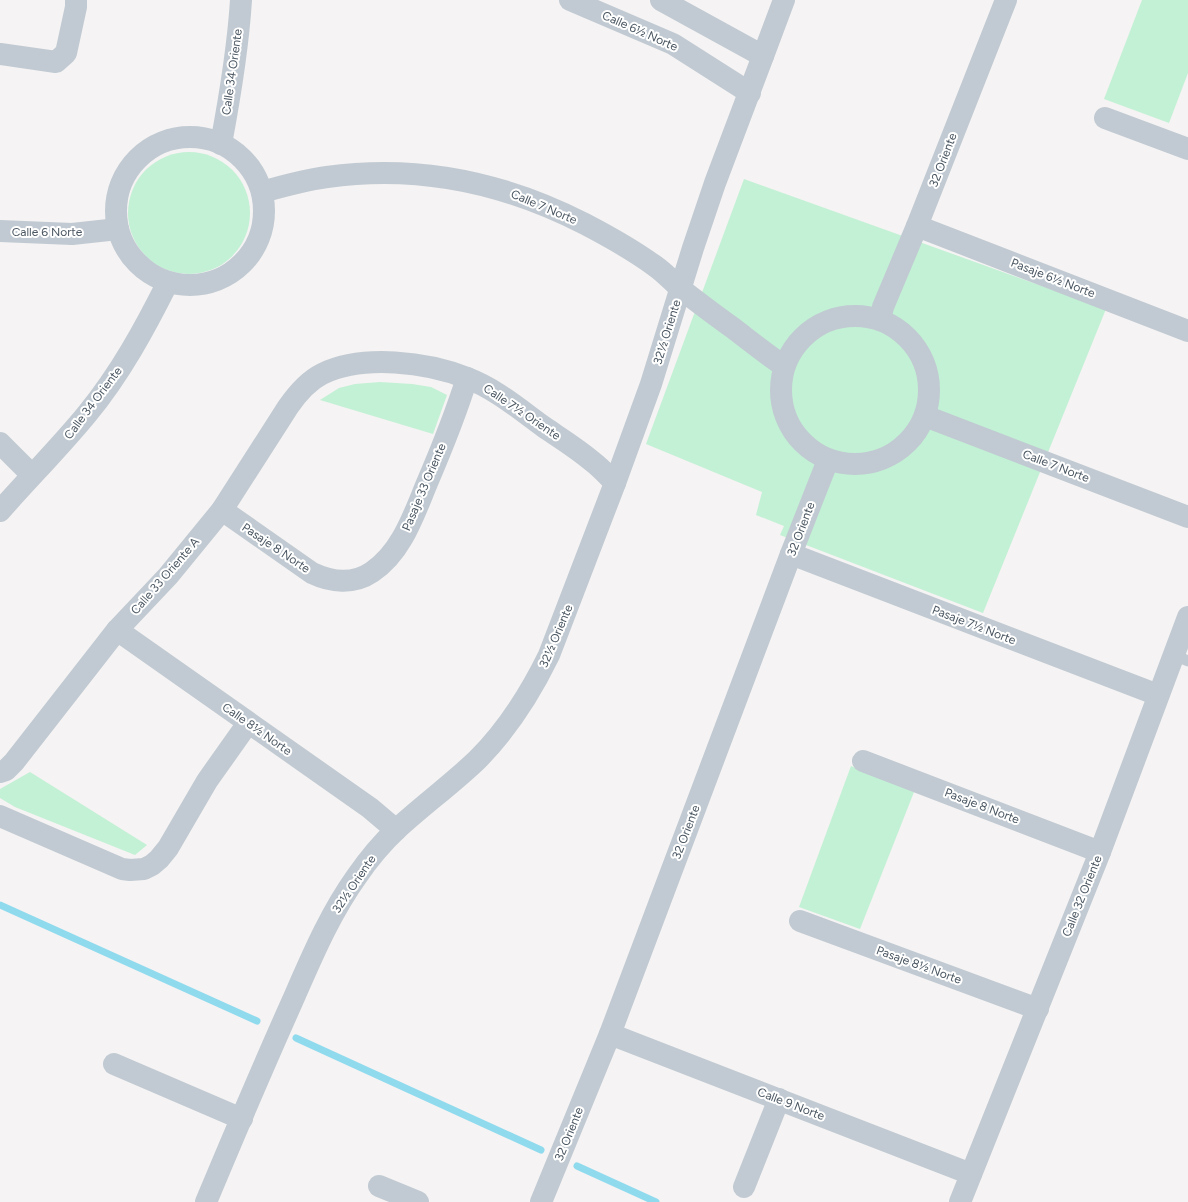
<svg xmlns="http://www.w3.org/2000/svg" width="1188" height="1202" viewBox="0 0 1188 1202" font-family="Figtree,sans-serif">
	<rect width="100%" height="100%" fill="#f5f3f3"/>
	<g fill="#c3f1d5">
		<polygon points="1142,0 1188,0 1188,73 1169,123 1104,99"/>
		<circle cx="189" cy="213" r="61"/>
		<polygon points="744,179 1106,309 983,613 780,535 784,526 756,515 762,492 646,444"/>
		<polygon points="380,382 412,384 431,387 447,395 433,434 320,400 339,388 355,384"/>
		<polygon points="851,766 914,792 860,929 799,907"/>
		<polygon points="30,772 147,845 135,855 15,807 0,798 0,789"/>
	</g>
	<g fill="none" stroke-linecap="round" stroke-linejoin="round">
		<g stroke="#90daee" stroke-width="7">
			<polyline points="0,905 257,1021"/>
			<polyline points="296,1038 541,1150"/>
			<polyline points="577,1166 656,1202"/>
		</g>
		<polyline stroke="#c1cad2" stroke-width="11" points="1174,655 1188,661"/>
		<g stroke="#c1cad2" stroke-width="22">
			<polyline points="570,0 673,44 750,93"/>
			<polyline points="661,0 763,56"/>
			<polyline points="0,54 56,62 66,53 76,7 76,0"/>
			<polyline points="1105,118 1188,149"/>
			<circle cx="190" cy="211" r="74"/>
			<path d="M221,144C230,96 238,49 241,0"/>
			<path d="M262,192C283,186 305,180 327,177C418,164 503,182 585,224C608,236 633,250 655,266C665,273 673,282 682,290C699,303 716,316 733,328C750,341 766,354 784,366"/>
			<polyline points="917,226 1188,331"/>
			<polyline points="0,231 72,234 118,229"/>
			<circle cx="855" cy="390" r="74"/>
			<polyline points="880,320 883,307 917,226 1006,0"/>
			<polyline points="925,416 1188,517"/>
			<polyline points="0,443 32,475"/>
			<path d="M222,510L312,573C331,582 353,585 372,572C402,552 414,514 427,483C442,448 456,413 467,378"/>
			<path d="M0,511C29,478 60,447 87,414C120,374 145,328 168,282"/>
			<polyline points="791,554 1158,695"/>
			<polyline points="117,630 370,808 396,830"/>
			<polyline points="863,761 1100,852"/>
			<path d="M0,772L6,770L14,762L117,630L168,576L222,510L288,407C297,394 308,381 322,374C363,354 427,362 467,378C496,389 519,409 544,427C560,438 578,449 593,462C601,468 608,476 615,483"/>
			<polyline points="0,816 122,869 130,870 144,869 152,865 159,859 168,848 207,781 248,723"/>
			<polyline points="800,921 1038,1009"/>
			<polyline points="610,1034 971,1174"/>
			<polyline points="114,1064 242,1119"/>
			<polyline points="379,1186 418,1202"/>
			<polyline points="744,1187 779,1099"/>
			<polyline points="541,1202 610,1034 791,554 828,460"/>
			<polyline points="960,1202 1100,852 1188,617"/>
		</g>
		<path stroke="#c1cad2" stroke-width="22" d="M206,1202C234,1135 262,1069 292,1002C311,959 329,915 357,876C368,860 382,843 397,829C423,805 452,784 477,760C508,729 530,694 549,655L615,483L651,384L693,248L715,183L763,56L784,0"/>
	</g>
	<g text-anchor="middle" dominant-baseline="central" stroke-width="4" stroke-linejoin="round" paint-order="stroke">
		<g font-size="12" fill="#4a5661" stroke="#fff">
			<text transform="translate(640 31) rotate(24)">Calle 6½ Norte</text>
			<text transform="translate(232 72) rotate(-82)">Calle 34 Oriente</text>
			<text transform="translate(943 160) rotate(-69)">32 Oriente</text>
			<text transform="translate(544 207) rotate(23)">Calle 7 Norte</text>
			<text x="47" y="232">Calle 6 Norte</text>
			<text transform="translate(1053 278) rotate(21)">Pasaje 6½ Norte</text>
			<text transform="translate(667 332) rotate(-73)">32½ Oriente</text>
			<text transform="translate(93 403) rotate(-53)">Calle 34 Oriente</text>
			<text transform="translate(522 412) rotate(34)">Calle 7½ Oriente</text>
			<text transform="translate(1056 466) rotate(21)">Calle 7 Norte</text>
			<text transform="translate(424 487) rotate(-67)">Pasaje 33 Oriente</text>
			<text transform="translate(801 529) rotate(-69)">32 Oriente</text>
			<text transform="translate(276 548) rotate(34)">Pasaje 8 Norte</text>
			<text transform="translate(165 576) rotate(-49)">Calle 33 Oriente A</text>
			<text transform="translate(974 625) rotate(21)">Pasaje 7½ Norte</text>
			<text transform="translate(556 636) rotate(-67)">32½ Oriente</text>
			<text transform="translate(257 729) rotate(35)">Calle 8½ Norte</text>
			<text transform="translate(982 806) rotate(21)">Pasaje 8 Norte</text>
			<text transform="translate(686 832) rotate(-69)">32 Oriente</text>
			<text transform="translate(354 884) rotate(-56)">32½ Oriente</text>
			<text transform="translate(1082 896) rotate(-68)">Calle 32 Oriente</text>
			<text transform="translate(919 965) rotate(20)">Pasaje 8½ Norte</text>
			<text transform="translate(791 1104) rotate(21)">Calle 9 Norte</text>
			<text transform="translate(569 1134) rotate(-68)">32 Oriente</text>
		</g>
	</g>
</svg>
